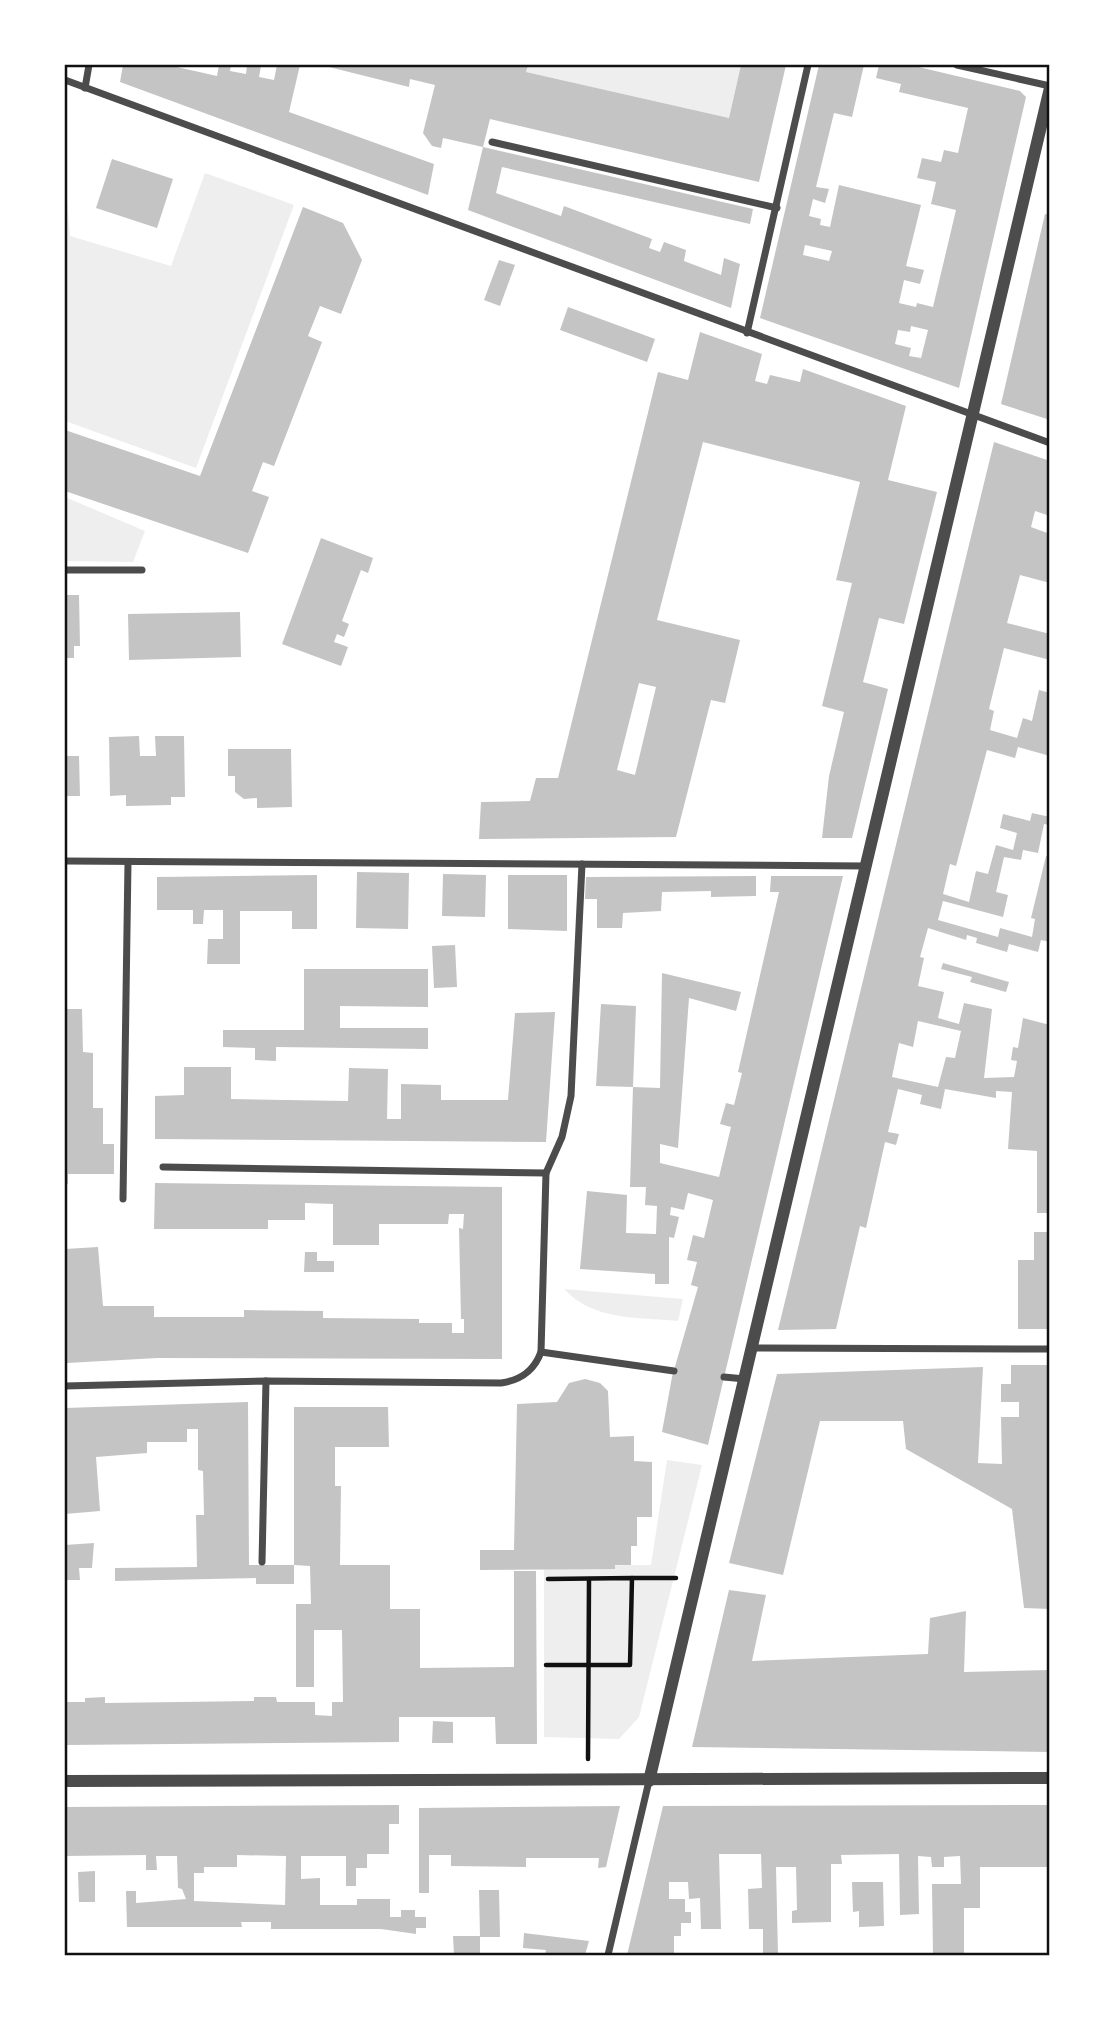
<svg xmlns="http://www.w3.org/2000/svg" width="1115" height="2020" viewBox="0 0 1115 2020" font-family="Mulish,sans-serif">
	<rect width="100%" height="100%" fill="#fff"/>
	<g fill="#eee">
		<polygon points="528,65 741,65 729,118 526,72"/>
		<polygon points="205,173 294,205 196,468 65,421 65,177 70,236 171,266"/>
		<polygon points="65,497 145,531 133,562 65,561"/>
		<path d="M564,1289L683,1299L678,1321C637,1317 594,1321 564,1289Z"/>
		<polygon points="667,1460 702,1465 639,1717 619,1739 544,1737 544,1566 651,1565"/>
	</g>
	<g fill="#c4c4c4" fill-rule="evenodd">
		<polygon points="123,65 168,65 217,76 219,65 231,65 230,71 246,74 247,65 255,65 261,66 259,77 274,80 277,65 300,65 289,112 434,164 428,195 120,82"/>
		<polygon points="321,65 528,65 526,72 729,118 741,65 786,65 759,182 490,119 483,147 443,138 441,148 432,146 423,133 435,85 410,79 409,87"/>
		<path d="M819,65H864L852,117L834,113L816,187L829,189L825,203L813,199L809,216L821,219L820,225L830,227L839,185L921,205L906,266L924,270L920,284L904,280L899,303L916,307L917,303L933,307L956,210L931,204L936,182L917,178L922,158L941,162L944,150L958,153L968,108L899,92L901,84L876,78L879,65H910L1020,91L1026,97L959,388L760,318ZM805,245L832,251L829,261L803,255ZM911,326L928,330L921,358L909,356L911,348L895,344L898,330L910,332Z"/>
		<polygon points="483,147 753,209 750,224 502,167 496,193 561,216 564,206 652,239 649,248 660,252 664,242 686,250 684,261 721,275 724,258 740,264 731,308 468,210"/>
		<polygon points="112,159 173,179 157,228 96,208"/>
		<polygon points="303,207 343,223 362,260 341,314 320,306 308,336 322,342 274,466 263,462 252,491 269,497 248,553 65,491 65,430 200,476"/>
		<polygon points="1045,214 1050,215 1050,420 1001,404"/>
		<polygon points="499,260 515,265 500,306 484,300"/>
		<polygon points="568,307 655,339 647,362 560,330"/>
		<path d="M700,332L762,354L755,381L767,384L770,375L800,382L803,369L906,406L888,480L937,492L904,624L879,618L863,682L888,689L852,838H822L829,776L844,712L822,706L852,583L836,580L860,482L703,442L657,620L740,640L725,703L711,700L676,837L479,839L481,802L530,801L536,778H558L658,372L688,380ZM639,683L656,687L635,775L617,770Z"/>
		<path d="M994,442L1050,461V516L1035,511L1031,527L1050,534V583L1020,575L1007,623L1050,634V660L1004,648L989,709L994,711L990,730L1017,738L1023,718L1032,721L1039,690L1050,693V756L1018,747L1015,758L987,750L956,866L950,864L943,894L969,902L976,871L988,874L996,845L1013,850L1017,833L1000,828L1003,814L1030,821L1032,813L1050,817V825L1044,824L1038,853L1023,850L1021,860L1004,857L996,892L1008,895L1003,917L943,901L938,920L998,937L1000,928L1032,937L1035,919L1031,918L1046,856L1050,857V942L1041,940L1038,952L1009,944L1007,952L976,943L977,938L967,935L966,940L928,928L920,957L924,958L918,986L944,992L938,1018L959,1024L964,1003L992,1009L984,1078L1014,1077L1017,1061L1011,1060L1013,1047L1018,1048L1023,1018L1050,1025V1213H1037V1151L1008,1149L1012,1092L996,1091V1098L945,1089L941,1109L920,1104L922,1095L898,1089L888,1132L899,1134L896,1145L885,1142L866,1228L860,1226L836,1329L778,1330ZM918,1021L961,1031L955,1058L946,1057L938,1087L892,1077L899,1043L913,1047Z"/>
		<polygon points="321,538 373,558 368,573 361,570 342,621 349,624 344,637 337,634 334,642 348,647 341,666 282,644"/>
		<polygon points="65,595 79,595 80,646 74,646 74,658 65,658"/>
		<polygon points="240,612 241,657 129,660 128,614"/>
		<polygon points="139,736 140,756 156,756 155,736 184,736 185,797 171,797 171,805 126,806 126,795 110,796 109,737"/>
		<polygon points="228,749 291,749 292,807 257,808 257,798 244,799 235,792 235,776 228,776"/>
		<polygon points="65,756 79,756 80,796 65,796"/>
		<polygon points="357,872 409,873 408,929 356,928"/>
		<polygon points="443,874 486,875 485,917 442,916"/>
		<polygon points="317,875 317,929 292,929 292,911 240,911 240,964 207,964 208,939 223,939 223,910 204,910 203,924 193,924 193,910 157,910 157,877"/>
		<polygon points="508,875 567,875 567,931 508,929"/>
		<polygon points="756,876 756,896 711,897 711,891 662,892 661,911 623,913 622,928 597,928 597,899 585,899 586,877"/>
		<polygon points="771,876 843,876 708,1445 662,1432 672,1377 698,1287 691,1285 697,1262 687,1260 693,1235 704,1238 713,1200 688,1193 684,1210 671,1207 670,1215 679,1217 674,1238 669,1237 669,1284 655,1284 655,1274 580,1269 587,1191 627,1195 626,1233 656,1234 657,1206 645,1205 646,1187 630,1187 633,1087 660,1088 662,973 741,992 736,1011 689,998 678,1148 660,1144 660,1163 719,1177 731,1127 720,1124 726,1103 734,1105 742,1073 738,1072 779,892 770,892"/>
		<polygon points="455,945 457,987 434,988 432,946"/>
		<polygon points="943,963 1009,982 1006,992 970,982 972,977 941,969"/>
		<polygon points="304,969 428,969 428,1007 340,1006 340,1028 428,1028 428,1049 276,1047 276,1061 255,1060 255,1048 223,1047 223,1030 304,1030"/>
		<polygon points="601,1004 636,1006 633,1087 596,1086"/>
		<polygon points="65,1009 82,1009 83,1052 93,1053 93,1108 103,1108 103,1144 114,1144 114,1174 68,1174 68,1184 65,1184"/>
		<polygon points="555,1012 546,1142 155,1139 155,1096 184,1095 184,1067 231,1067 231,1099 348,1101 349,1068 388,1069 387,1119 401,1119 401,1084 441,1085 441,1100 508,1100 515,1013"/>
		<polygon points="155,1183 502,1187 502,1359 157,1358 67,1363 65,1249 98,1247 103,1306 154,1306 154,1317 244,1317 244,1310 323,1311 323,1318 419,1319 419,1323 452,1323 452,1333 464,1333 464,1319 461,1319 459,1228 463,1229 464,1214 449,1214 448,1224 379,1224 379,1245 333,1245 333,1204 305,1203 305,1220 268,1220 268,1229 154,1229"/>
		<polygon points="1034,1232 1050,1232 1050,1329 1018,1329 1018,1260 1034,1260"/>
		<polygon points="305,1252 317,1252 317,1261 334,1261 334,1272 304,1272"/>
		<polygon points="1011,1365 1050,1365 1050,1609 1024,1608 1012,1509 906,1449 903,1421 820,1421 783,1575 729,1563 777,1374 983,1367 978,1463 1002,1464 1001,1417 1019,1417 1019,1402 1001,1402 1001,1384 1011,1384"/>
		<polygon points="585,1379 600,1383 608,1391 610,1437 634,1436 634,1461 652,1462 652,1517 637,1517 637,1546 631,1546 631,1565 615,1565 615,1569 480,1570 480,1550 514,1550 517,1404 557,1402 569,1383"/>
		<polygon points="248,1402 249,1565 294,1565 294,1407 388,1407 389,1447 335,1447 335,1486 341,1486 340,1565 390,1565 390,1609 420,1609 420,1668 514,1667 514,1571 536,1571 537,1744 496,1744 495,1717 399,1717 399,1742 65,1745 65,1702 85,1702 85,1698 105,1697 105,1703 254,1701 254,1697 276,1697 277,1702 315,1702 315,1715 332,1716 332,1702 343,1702 342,1630 314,1630 314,1687 296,1687 296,1604 311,1604 310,1566 294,1565 294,1584 256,1584 256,1578 115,1581 115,1568 197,1567 196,1515 204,1515 203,1471 198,1470 198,1429 187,1429 187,1442 147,1442 147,1453 96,1457 100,1511 65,1514 65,1408"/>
		<polygon points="94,1543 92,1568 79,1568 80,1580 65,1580 65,1545"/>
		<polygon points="729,1590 766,1595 752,1661 928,1654 930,1618 966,1611 964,1672 1050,1670 1050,1752 692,1747"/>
		<polygon points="433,1721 453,1722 453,1743 432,1743"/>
		<path d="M399,1805V1824H389V1854H367V1868H356V1886H346V1856H301V1879L320,1878V1905H357V1899H390V1917H401V1910H415V1917H426V1928H416V1934L381,1929H271V1922H241L242,1927H127L126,1891H136V1903L186,1899L182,1889L178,1888L177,1856H156L157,1870H146V1855L65,1856V1807ZM237,1855L286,1856L285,1905L194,1901V1873H204V1867H237Z"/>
		<polygon points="1050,1805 1050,1867 980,1867 980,1908 964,1908 964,1955 933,1955 932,1884 961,1884 960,1856 944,1857 944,1867 932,1867 931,1857 918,1856 919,1914 900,1915 899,1854 841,1855 842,1864 831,1864 831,1922 792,1923 792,1911 797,1910 796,1867 776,1867 778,1955 763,1955 763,1929 749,1929 748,1889 762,1888 761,1854 719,1854 721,1929 701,1929 700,1898 689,1899 688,1882 669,1882 669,1899 685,1899 685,1912 691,1912 691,1923 681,1923 681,1936 674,1936 674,1955 627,1955 663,1806"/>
		<polygon points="620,1806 606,1867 598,1868 599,1858 526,1858 526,1867 451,1866 451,1855 429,1855 429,1893 419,1893 419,1808"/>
		<polygon points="95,1871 95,1902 79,1902 78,1872"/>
		<polygon points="852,1882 883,1882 884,1926 859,1927 859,1911 853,1912"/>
		<polygon points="479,1890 499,1890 500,1937 480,1937"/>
		<polygon points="524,1933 589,1941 585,1955 545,1955 546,1950 523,1948"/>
		<polygon points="453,1936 480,1936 480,1955 454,1955"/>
	</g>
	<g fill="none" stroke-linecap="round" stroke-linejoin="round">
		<g stroke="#111" stroke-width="4.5">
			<polyline points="632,1578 676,1578"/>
			<polyline points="546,1665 630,1665 632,1578 548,1579"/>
			<polyline points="588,1759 589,1579"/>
		</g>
		<g stroke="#4c4c4c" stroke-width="7">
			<polyline points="957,65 1050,86"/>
			<polyline points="65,80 1050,443"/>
			<polyline points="85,88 89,65"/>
			<polyline points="492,142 777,208"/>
			<polyline points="747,333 808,65"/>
			<polyline points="65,570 142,570"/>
			<polyline points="65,861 867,866"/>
			<polyline points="163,1167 546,1173"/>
			<polyline points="123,1199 128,862"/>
			<polyline points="753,1348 1050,1349"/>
			<polyline points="541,1352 674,1371"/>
			<polyline points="724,1377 745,1379"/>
			<path d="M65,1386L266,1381L501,1383C521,1380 534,1371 541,1352L546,1173L562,1137L571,1096L582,864"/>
			<polyline points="262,1562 266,1381"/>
			<polyline points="608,1955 649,1781"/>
		</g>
		<g stroke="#4c4c4c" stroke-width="12">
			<polyline points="65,1781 1050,1778"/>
			<polyline points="649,1781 1050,88"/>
		</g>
	</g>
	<rect width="1115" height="2020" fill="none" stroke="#ffffff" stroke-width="133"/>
	<rect x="66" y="66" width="982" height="1888" fill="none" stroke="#111" stroke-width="2.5"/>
</svg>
